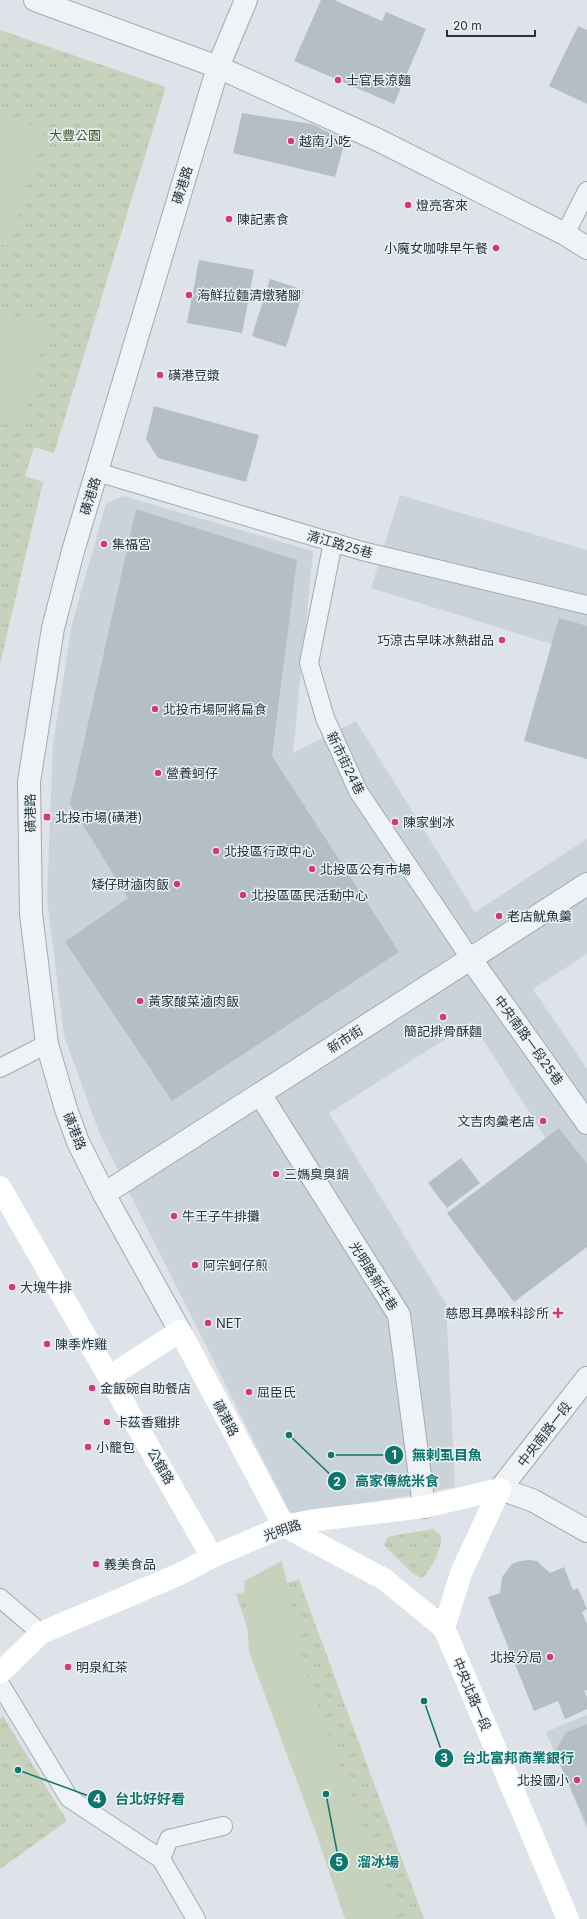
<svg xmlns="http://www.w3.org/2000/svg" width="587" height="1919" viewBox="0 0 587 1919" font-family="Inter,'Noto Sans TC',sans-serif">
	<defs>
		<pattern id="park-tufts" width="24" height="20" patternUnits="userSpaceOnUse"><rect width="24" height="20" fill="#c7d2bd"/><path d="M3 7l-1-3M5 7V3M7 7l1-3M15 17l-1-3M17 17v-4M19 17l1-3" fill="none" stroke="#abb5a4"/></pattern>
	</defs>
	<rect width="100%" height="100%" fill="#dde3e8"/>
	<g fill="#cad3da">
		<polygon points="400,495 587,550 587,655 371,588"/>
		<polygon points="123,496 313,551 293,753 356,721 475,912 587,839 587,954 533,989 587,1069 587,1203 472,1022 329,1113 446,1304 455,1487 292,1517 99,1132 64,1036 47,899 53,744 72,624 106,504"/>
		<polygon points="587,1715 587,1829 546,1732"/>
	</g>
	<g fill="url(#park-tufts)">
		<polygon points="0,30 166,87 54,453 34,447 25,476 43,482 0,664"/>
		<path d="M433,1529L441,1535C444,1544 430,1574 421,1578L412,1573L384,1545L387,1538L392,1536Z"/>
		<polygon points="299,1580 424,1919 345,1919 236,1594"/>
		<polygon points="3,1716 67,1821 0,1869 0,1719"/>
	</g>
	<g fill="#c7d2bd">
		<polygon points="0,116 44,130 7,247 0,244"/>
		<polygon points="0,312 48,325 21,428 0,423"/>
		<polygon points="282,1561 305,1670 397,1919 348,1919 249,1652 244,1581"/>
	</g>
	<g fill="#b4bec5">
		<polygon points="321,0 334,0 382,21 386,12 426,29 394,104 294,61"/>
		<polygon points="578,26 587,30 587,104 549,86"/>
		<polygon points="242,113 312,124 345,141 335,177 233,153"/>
		<polygon points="199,260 254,270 242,333 187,323"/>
		<polygon points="270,279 304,290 286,347 252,336"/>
		<polygon points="154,406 259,435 246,482 158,458 146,439"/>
		<polygon points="136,509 297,560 272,756 399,952 172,1101 65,942 128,898 70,804"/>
		<polygon points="559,618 587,626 587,759 524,741"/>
		<polygon points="559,1128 587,1164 587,1247 514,1302 447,1213"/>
		<polygon points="461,1158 480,1183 447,1208 428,1183"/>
		<polygon points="529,1560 537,1561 550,1573 564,1567 573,1590 578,1588 587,1609 582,1612 587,1624 587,1690 584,1691 587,1697 587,1709 565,1719 558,1701 534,1711 488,1597 500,1593 502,1577 512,1564 520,1561"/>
		<polygon points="587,1724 587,1825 555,1753 565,1733"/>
	</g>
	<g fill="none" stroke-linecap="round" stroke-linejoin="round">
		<g stroke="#a2abb2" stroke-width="20">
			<g id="lane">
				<polyline points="565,234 587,191"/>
				<polyline points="97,472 362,551 587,605"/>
				<polyline points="333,542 309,663 325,718 358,791 470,958"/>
				<polyline points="0,1068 47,1044"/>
				<polyline points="0,1598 41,1633"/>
				<polyline points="0,1684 69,1798 161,1859 196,1919"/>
				<polyline points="161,1859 169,1839 223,1826"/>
			</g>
		</g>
		<g stroke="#a2abb2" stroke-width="24">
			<g id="street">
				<polyline points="35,0 218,67 376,139 565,234 587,248"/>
				<polyline points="470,958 587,1123"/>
				<polyline points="260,1094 399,1315 424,1507"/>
				<polyline points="104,1194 587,884"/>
				<polyline points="180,1331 104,1194 78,1142 66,1109 47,1044 31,914 29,782 53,628 73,551 218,67 246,0"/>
				<polyline points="587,1378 500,1489 532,1500 587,1531"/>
			</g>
		</g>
		<use href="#lane" stroke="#eff3f6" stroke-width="18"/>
		<use href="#street" stroke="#eff3f6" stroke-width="22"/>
		<g stroke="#fff" stroke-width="22">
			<polyline points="0,1187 212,1557"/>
			<polyline points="109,1377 180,1331 284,1526"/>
			<polyline points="500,1489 461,1573 444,1628 568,1919"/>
			<polyline points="284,1526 384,1579 444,1628"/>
			<polyline points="0,1673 41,1633 180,1574 212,1557 284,1526 309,1521 424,1507 500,1489"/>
		</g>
	</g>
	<g fill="#d53975" stroke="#ecf2f5" stroke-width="1.5">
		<circle cx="338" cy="80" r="4"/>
		<circle cx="291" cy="141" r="4"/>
		<circle cx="408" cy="205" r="4"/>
		<circle cx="229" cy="219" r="4"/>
		<circle cx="496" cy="248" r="4"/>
		<circle cx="189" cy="295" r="4"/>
		<circle cx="160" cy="375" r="4"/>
		<circle cx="104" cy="544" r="4"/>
		<circle cx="502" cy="640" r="4"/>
		<circle cx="155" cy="709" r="4"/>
		<circle cx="158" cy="773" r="4"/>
		<rect x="43" y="813" width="8" height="8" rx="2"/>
		<circle cx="395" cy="822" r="4"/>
		<circle cx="216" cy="851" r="4"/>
		<circle cx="312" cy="869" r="4"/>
		<circle cx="177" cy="884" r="4"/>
		<circle cx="243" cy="895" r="4"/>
		<circle cx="499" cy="916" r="4"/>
		<circle cx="140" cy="1001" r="4"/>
		<circle cx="443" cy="1017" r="4"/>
		<circle cx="543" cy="1121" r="4"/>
		<circle cx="276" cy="1174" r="4"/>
		<circle cx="174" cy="1216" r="4"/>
		<circle cx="195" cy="1265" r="4"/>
		<circle cx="12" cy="1287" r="4"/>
		<path d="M556 1307h4v4h4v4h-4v4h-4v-4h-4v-4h4z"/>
		<circle cx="208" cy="1323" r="4"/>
		<circle cx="47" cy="1344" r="4"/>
		<circle cx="92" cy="1388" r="4"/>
		<circle cx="249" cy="1392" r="4"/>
		<circle cx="107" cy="1422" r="4"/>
		<circle cx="88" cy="1447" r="4"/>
		<circle cx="96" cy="1564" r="4"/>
		<circle cx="550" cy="1657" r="4"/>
		<circle cx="68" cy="1667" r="4"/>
		<circle cx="577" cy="1780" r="4"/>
	</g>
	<g text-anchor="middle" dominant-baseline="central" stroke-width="3" stroke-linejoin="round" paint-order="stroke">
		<g font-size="13" fill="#25353f" stroke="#ecf2f5" text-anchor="start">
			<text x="346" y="80">士官長涼麵</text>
			<text x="299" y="141">越南小吃</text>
			<text x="416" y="205">燈亮客來</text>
			<text x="237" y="219">陳記素食</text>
			<text x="488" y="248" text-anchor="end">小魔女咖啡早午餐</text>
			<text x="197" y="295">海鮮拉麵清燉豬腳</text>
			<text x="168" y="375">磺港豆漿</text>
			<text x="112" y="544">集福宮</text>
			<text x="494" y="640" text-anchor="end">巧涼古早味冰熱甜品</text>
			<text x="163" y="709">北投市場阿將扁食</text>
			<text x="166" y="773">營養蚵仔</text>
			<text x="55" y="817">北投市場(磺港)</text>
			<text x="403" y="822">陳家剉冰</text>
			<text x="224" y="851">北投區行政中心</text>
			<text x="320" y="869">北投區公有市場</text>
			<text x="169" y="884" text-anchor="end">矮仔財滷肉飯</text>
			<text x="251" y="895">北投區區民活動中心</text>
			<text x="507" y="916">老店魷魚羹</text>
			<text x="148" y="1001">黃家酸菜滷肉飯</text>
			<text x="443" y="1031" text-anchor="middle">簡記排骨酥麵</text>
			<text x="535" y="1121" text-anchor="end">文吉肉羹老店</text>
			<text x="284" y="1174">三媽臭臭鍋</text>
			<text x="182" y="1216">牛王子牛排攤</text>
			<text x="203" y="1265">阿宗蚵仔煎</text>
			<text x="20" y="1287">大塊牛排</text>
			<text x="549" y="1313" text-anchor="end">慈恩耳鼻喉科診所</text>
			<text x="216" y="1323">NET</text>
			<text x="55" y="1344">陳季炸雞</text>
			<text x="100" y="1388">金飯碗自助餐店</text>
			<text x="257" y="1392">屈臣氏</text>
			<text x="115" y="1422">卡茲香雞排</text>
			<text x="96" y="1447">小籠包</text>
			<text x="104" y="1564">義美食品</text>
			<text x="542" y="1657" text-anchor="end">北投分局</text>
			<text x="76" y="1667">明泉紅茶</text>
			<text x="569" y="1780" text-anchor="end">北投國小</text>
		</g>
		<g font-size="13" fill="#435b32" stroke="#ecf2f5">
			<text x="75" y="135">大豐公園</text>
		</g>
		<g font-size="13" fill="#25353f" stroke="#ecf2f5">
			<text transform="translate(182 185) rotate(-73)">磺港路</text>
			<text transform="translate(90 496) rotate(-73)">磺港路</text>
			<text transform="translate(340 544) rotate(16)">清江路25巷</text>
			<text transform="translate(346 763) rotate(64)">新市街24巷</text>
			<text transform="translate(30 813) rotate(-91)">磺港路</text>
			<text transform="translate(345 1039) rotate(-33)">新市街</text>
			<text transform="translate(529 1040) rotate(54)">中央南路一段25巷</text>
			<text transform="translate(75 1131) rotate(68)">磺港路</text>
			<text transform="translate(374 1276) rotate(58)">光明路新生巷</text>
			<text transform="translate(226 1418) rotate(62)">磺港路</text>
			<text transform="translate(544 1434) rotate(-52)">中央南路一段</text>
			<text transform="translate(161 1466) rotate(60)">公舘路</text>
			<text transform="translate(282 1530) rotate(-19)">光明路</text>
			<text transform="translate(472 1694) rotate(67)">中央北路一段</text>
		</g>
	</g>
	<path fill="none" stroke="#0f766e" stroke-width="1.5" d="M331 1455L394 1455M289 1435L337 1481M424 1701L444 1758M18 1770L97 1799M326 1794L339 1862"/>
	<g fill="#0f766e" stroke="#ecf2f5" stroke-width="1.5">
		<circle cx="331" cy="1455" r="4"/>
		<circle cx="289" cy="1435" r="4"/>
		<circle cx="424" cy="1701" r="4"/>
		<circle cx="18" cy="1770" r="4"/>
		<circle cx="326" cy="1794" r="4"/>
		<circle cx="394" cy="1455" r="10"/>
		<circle cx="337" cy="1481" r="10"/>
		<circle cx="444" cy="1758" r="10"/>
		<circle cx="97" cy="1799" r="10"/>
		<circle cx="339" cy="1862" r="10"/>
	</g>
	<g font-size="12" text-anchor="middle" font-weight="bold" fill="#fff">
		<text x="394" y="1459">1</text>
		<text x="337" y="1486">2</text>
		<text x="444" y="1762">3</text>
		<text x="97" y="1803">4</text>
		<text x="339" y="1866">5</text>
	</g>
	<g font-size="14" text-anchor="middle" font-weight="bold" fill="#0f766e" stroke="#ecf2f5" stroke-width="3" stroke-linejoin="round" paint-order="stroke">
		<text x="447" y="1460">無剌虱目魚</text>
		<text x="397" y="1486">高家傳統米食</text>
		<text x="518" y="1763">台北富邦商業銀行</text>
		<text x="150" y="1804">台北好好看</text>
		<text x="378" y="1867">溜冰場</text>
	</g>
	<path d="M447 30v6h88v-6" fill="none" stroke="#25353f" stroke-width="2"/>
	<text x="453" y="30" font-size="12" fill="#25353f" stroke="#ecf2f5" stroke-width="3" paint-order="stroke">20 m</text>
</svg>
